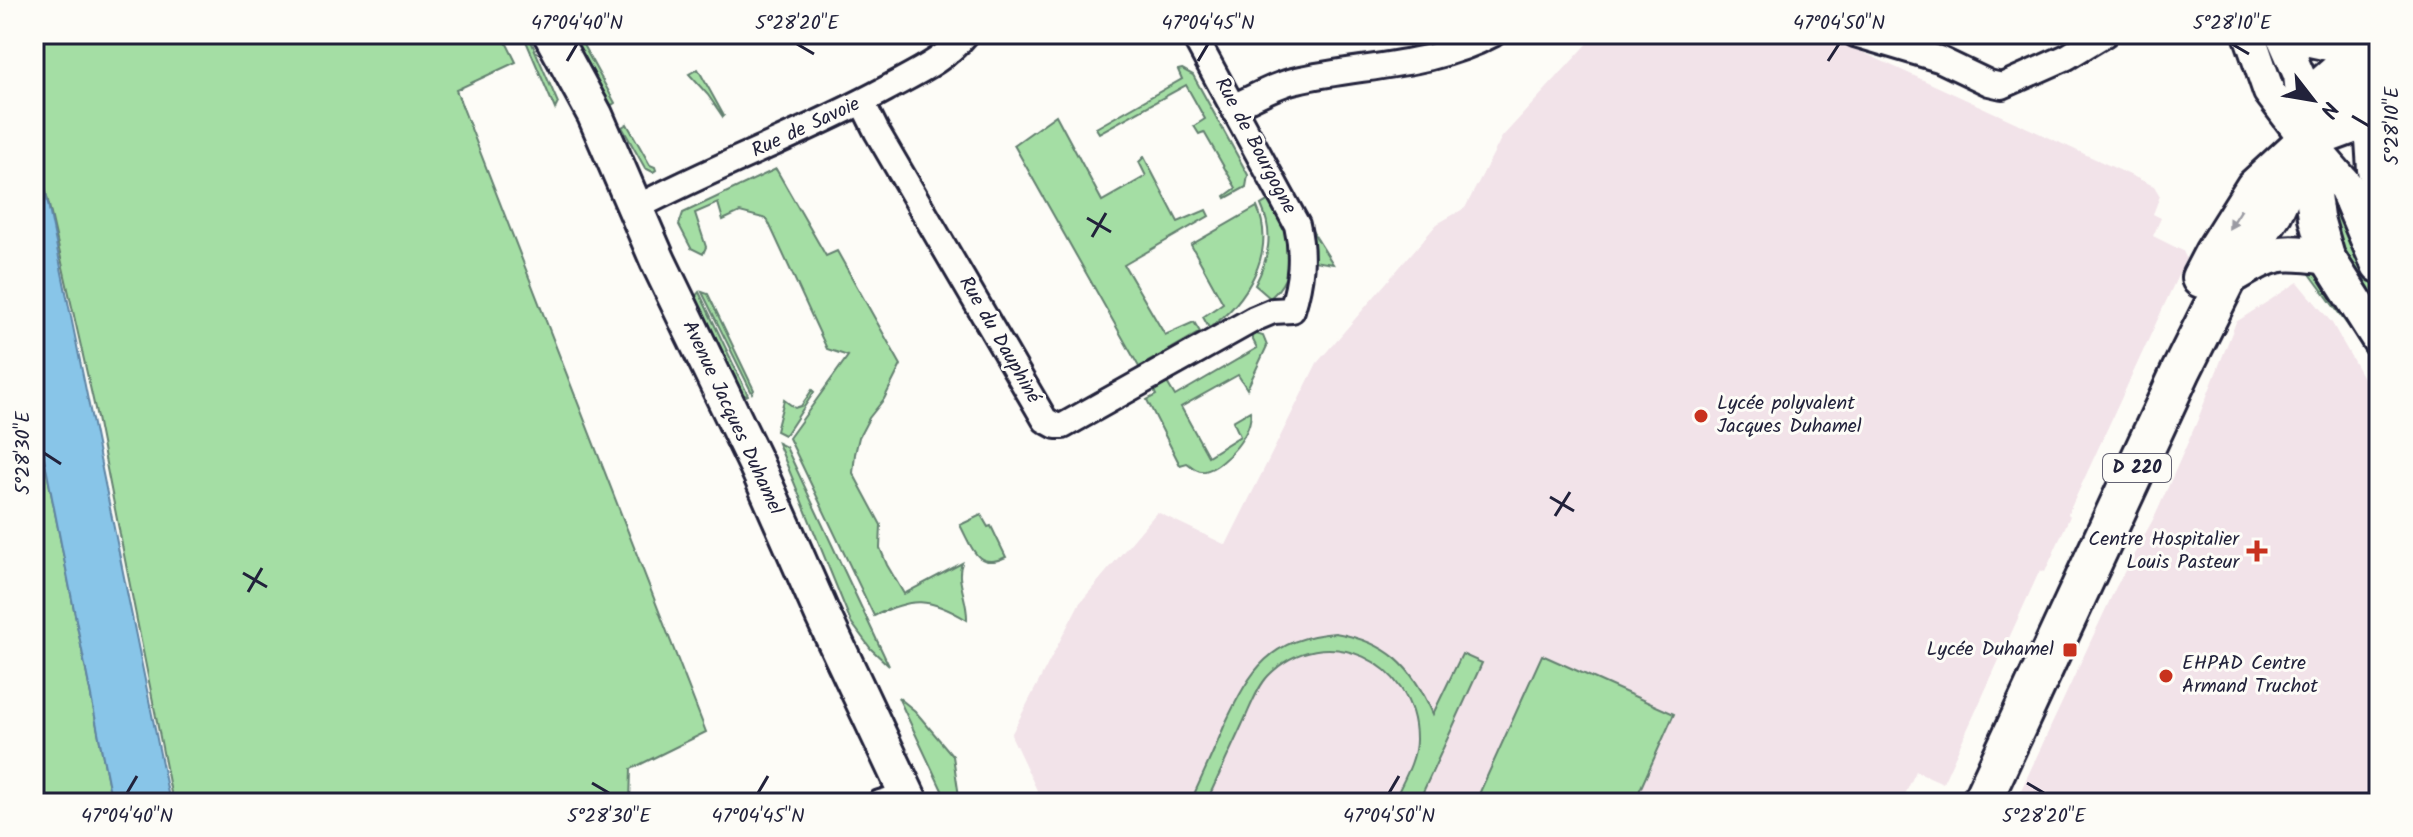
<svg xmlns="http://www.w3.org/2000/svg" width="2413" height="837" viewBox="0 0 2413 837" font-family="Kalam,sans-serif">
	<rect width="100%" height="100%" fill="#fdfcf7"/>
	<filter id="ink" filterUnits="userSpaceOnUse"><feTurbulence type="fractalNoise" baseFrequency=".0125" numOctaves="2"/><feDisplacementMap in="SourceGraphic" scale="16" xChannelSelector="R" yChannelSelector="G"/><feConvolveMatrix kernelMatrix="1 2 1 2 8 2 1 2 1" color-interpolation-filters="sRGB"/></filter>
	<g filter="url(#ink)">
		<g fill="#f2e3e9">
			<polygon points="1592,34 1823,34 2154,186 2160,196 2153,214 2161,218 2153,236 2183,251 2186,258 2068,514 2070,516 2045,572 2040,570 1943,783 1916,771 1901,803 1043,803 1011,735 1079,604 1157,512 1226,545 1317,363 1437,224 1465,208 1502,137 1592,39"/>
			<polygon points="2298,282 2332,323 2379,406 2379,803 2015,803 2116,587 2156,514 2196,424 2236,322"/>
		</g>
		<g fill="#a4dea4" stroke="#638070" stroke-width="2">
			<polygon points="34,34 502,34 516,62 456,90 706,732 631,769 630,803 173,803 96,413 34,139"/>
			<polygon points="523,34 528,34 558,103 555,109"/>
			<polygon points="569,34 577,34 615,103 610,106"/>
			<polygon points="698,69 724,116 723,117 708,95 689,74"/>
			<polygon points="1182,69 1193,75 1248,175 1246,187 1226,198 1225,196 1236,188 1204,132 1199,134 1194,126 1205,119 1186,85 1099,133 1096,128 1182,79 1178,70"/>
			<polygon points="1056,115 1102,201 1146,176 1139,162 1144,157 1178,222 1206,210 1209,216 1124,265 1165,335 1194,322 1200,332 1139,367 1014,145"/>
			<polygon points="627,124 650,165 655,167 656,170 653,172 645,168 622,127"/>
			<path d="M776,169L826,256L837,251L901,365L884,399L869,418L859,437L855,454L853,473L881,525L880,548L887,565L904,594L962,563C955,579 968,600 967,620C929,597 912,597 874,616L789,438L848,356L827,349L767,219L740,212L723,220L718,203L695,213L706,247L703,254L691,248L679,225L683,213Z"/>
			<path d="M1271,199C1287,231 1303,270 1270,298L1255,285C1269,258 1274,233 1261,205Z"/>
			<polygon points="2341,201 2379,298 2379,317 2345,264 2329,213"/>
			<path d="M1257,207C1277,252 1246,303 1209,328L1203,317L1223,303L1191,245Z"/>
			<polygon points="1304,218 1333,264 1313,261 1312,247"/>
			<polygon points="2309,264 2316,267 2379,357 2379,378 2357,338 2310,274"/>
			<polygon points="699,292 748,395 746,396 740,392 694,298"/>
			<polygon points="702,292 708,294 754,390 752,393"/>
			<path d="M1249,332L1263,336L1267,346L1247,389L1238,375L1181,407L1208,456L1240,436L1233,421L1250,411C1255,431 1224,467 1205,471C1198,472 1192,467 1187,463L1180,465L1147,400L1156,395L1153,389L1166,381L1175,396L1257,348Z"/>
			<polygon points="812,390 814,392 787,433 784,435 776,431 784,400 795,408 801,406"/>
			<polygon points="34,406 112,803 34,803"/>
			<polygon points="778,443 786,447 889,666 871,649 851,622"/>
			<path d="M981,515L988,527L991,526L1006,557C976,571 972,547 960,525Z"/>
			<path d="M1335,633C1388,642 1412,666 1433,714L1462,654L1482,663L1418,803H1393C1401,784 1416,762 1416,740C1417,662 1324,617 1268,676C1256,689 1250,709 1242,725C1230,751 1218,777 1206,803H1190C1202,777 1214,751 1225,724C1251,669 1270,638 1335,633Z"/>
			<polygon points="1542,655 1674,714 1634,803 1475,803"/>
			<polygon points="898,697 915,711 953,756 960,803 948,803"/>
		</g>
		<polygon fill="#88c5e8" stroke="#5f84a3" stroke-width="2" points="34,139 46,194 170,803 112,803 34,406"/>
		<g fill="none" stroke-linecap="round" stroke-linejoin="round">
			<g stroke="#22223b" stroke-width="30">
				<g id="minor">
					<polyline points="1855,34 1939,59 1989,83 2002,86 2067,57 2105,34"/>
					<path d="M862,102L877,132L1045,420L1056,426H1063L1254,319L1273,311L1292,310C1301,281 1304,255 1297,225L1193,34"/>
					<path d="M1234,106C1254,98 1276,84 1297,80C1363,65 1432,67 1493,34"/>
					<path d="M636,208C717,165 805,133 886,89C915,73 944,61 966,34"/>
					<polyline points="880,803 907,795"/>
				</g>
			</g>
			<g stroke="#22223b" stroke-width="36">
				<g id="tertiary">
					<polyline points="2249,34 2269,92 2306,141"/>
					<polyline points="2281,34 2299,75 2305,131"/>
					<polyline points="2281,35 2329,45 2377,39"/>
				</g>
			</g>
			<g stroke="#22223b" stroke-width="40">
				<g id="secondary">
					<polyline points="551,34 595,115 658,261 756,464 823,616 911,803"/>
					<polyline points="2371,108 2375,170 2379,180"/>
					<polyline points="2309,138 2373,56"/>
					<polyline points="2306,141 2316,218 2327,257 2379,339"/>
					<polyline points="2306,141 2346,187 2379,265"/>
					<path d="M2227,279C2273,253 2274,249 2327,257"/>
				</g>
			</g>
			<g stroke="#22223b" stroke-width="44">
				<g id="primary">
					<polyline points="2201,278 2214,253 2255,188 2306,141 2355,123 2379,98"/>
					<polyline points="1981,803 2181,371 2227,279 2273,212 2306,141 2322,87 2379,37"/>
				</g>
			</g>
			<use href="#minor" stroke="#fdfcf7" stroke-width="24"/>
			<use href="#tertiary" stroke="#fdfcf7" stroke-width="30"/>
			<use href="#secondary" stroke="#fdfcf7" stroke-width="34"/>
			<use href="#primary" stroke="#fdfcf7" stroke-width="38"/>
		</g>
		<defs><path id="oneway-solid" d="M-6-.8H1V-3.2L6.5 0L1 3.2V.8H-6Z" transform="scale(2)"/></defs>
		<use fill="#9a9aa2" href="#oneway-solid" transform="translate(2235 219) rotate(122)"/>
	</g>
	<path fill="none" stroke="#22223b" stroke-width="3" d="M797,44L814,54M2232,44L2249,54M567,61L577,44M1198,61L1208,44M1828,61L1839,44M2352,116L2369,126M1087,218L1111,232M1092,237L1106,213M44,453L61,464M1550,497L1574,511M1555,516L1570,492M243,573L267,587M248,592L262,568M592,783L609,793M2027,783L2044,793M127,793L137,776M758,793L768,776M1389,793L1399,776"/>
	<g fill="#c8321e" stroke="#fdfcf7" stroke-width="3">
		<circle cx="1701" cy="416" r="8"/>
		<path d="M2253 539h8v8h8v8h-8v8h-8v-8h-8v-8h8z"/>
		<rect x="2062" y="642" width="16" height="16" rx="4"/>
		<circle cx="2166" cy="676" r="8"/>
	</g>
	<g text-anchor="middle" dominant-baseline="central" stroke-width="6" stroke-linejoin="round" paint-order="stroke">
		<rect fill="#fdfcf7" stroke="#646373" stroke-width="2" x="2103" y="454" width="68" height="28" rx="6"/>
		<g font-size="18" font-weight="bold" fill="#22223b">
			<text x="2137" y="468">D 220</text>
		</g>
		<g font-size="20" fill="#22223b" stroke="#fdfcf7">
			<text transform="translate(806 128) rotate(-25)">Rue de Savoie</text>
			<text transform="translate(1255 146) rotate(62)">Rue de Bourgogne</text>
			<text transform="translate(999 340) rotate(60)">Rue du Dauphiné</text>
			<text transform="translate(732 418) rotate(65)">Avenue Jacques Duhamel</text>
		</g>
		<g font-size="20" fill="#22223b" stroke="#fdfcf7" text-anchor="start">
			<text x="1717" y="404">Lycée polyvalent<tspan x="1717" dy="23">Jacques Duhamel</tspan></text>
			<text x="2239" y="540" text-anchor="end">Centre Hospitalier<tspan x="2239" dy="23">Louis Pasteur</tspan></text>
			<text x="2054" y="650" text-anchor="end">Lycée Duhamel</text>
			<text x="2182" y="664">EHPAD Centre<tspan x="2182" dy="23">Armand Truchot</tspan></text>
		</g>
	</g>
	<rect width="2413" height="837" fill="none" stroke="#fdfcf7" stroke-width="88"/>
	<g transform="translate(2313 100) rotate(121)" stroke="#fdfcf7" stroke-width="6" paint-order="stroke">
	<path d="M0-6L14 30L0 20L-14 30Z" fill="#22223b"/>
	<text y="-12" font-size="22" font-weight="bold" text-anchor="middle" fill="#22223b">N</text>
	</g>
	<rect x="44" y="44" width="2325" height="749" fill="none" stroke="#22223b" stroke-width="3"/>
	<g font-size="20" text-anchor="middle" fill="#22223b">
		<text x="577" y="29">47°04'40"N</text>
		<text x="797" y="29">5°28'20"E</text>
		<text x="1208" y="29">47°04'45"N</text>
		<text x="1839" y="29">47°04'50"N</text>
		<text x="2232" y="29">5°28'10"E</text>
		<text transform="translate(2391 126) rotate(-90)" y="7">5°28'10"E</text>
		<text transform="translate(22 453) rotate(-90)" y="7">5°28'30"E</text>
		<text x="127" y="822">47°04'40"N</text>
		<text x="609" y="822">5°28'30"E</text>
		<text x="758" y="822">47°04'45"N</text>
		<text x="1389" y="822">47°04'50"N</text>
		<text x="2044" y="822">5°28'20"E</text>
	</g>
</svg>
